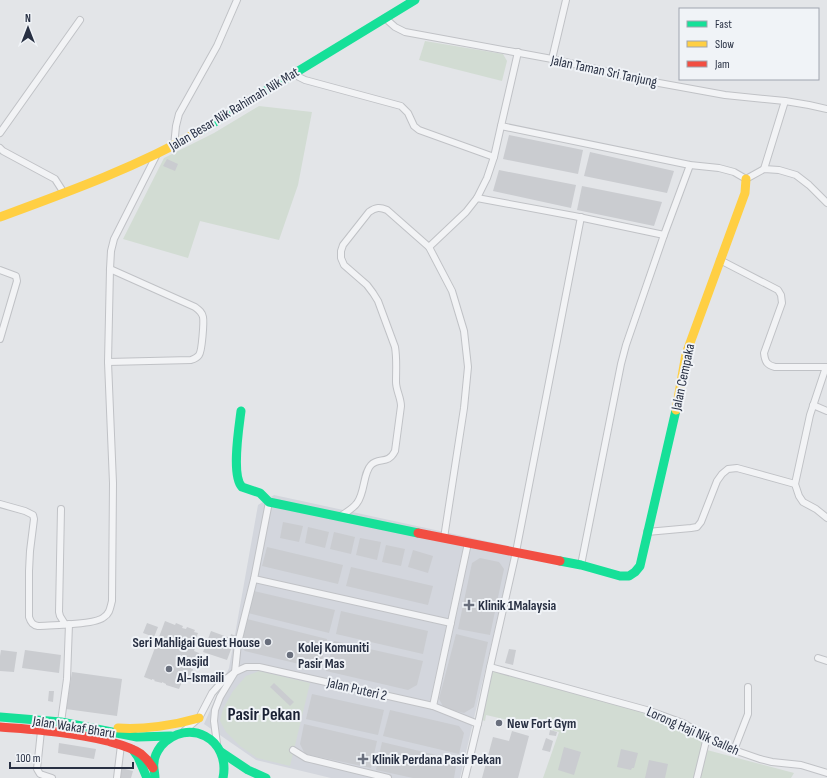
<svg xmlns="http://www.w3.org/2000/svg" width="827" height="778" viewBox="0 0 827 778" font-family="'Sofia Sans Condensed',sans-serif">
	<rect width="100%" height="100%" fill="#e3e5e8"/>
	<polygon fill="#d3d6dd" points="274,495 514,547 460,778 331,778 256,760 204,724 229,668 258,505"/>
	<g fill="#d2dcd3">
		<polygon points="425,41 503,54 507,61 502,81 419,60"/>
		<polygon points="259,106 312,112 298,185 279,240 200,221 188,258 123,239 164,158 214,133"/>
		<polygon points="490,667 650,711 707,737 697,778 543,778 559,732 486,715 485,721 479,719"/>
		<polygon points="259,671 310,683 290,766 257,758 240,746 226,732 220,721 223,709 233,691 246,676"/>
		<polygon points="707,750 794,773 791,778 700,778"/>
	</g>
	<g fill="#caccd0">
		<polygon points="509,135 583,150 578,174 503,159"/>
		<polygon points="590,152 674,171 667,193 584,176"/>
		<polygon points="167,159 178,164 175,171 163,166"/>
		<polygon points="499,170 576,185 571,208 493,191"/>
		<polygon points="582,186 662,202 654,226 577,210"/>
		<polygon points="283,522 303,526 299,542 280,538"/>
		<polygon points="308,527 329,532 325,548 305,543"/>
		<polygon points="334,532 355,537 351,554 330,549"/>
		<polygon points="360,538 381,542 377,560 356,555"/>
		<polygon points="386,545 405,549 401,566 382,562"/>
		<polygon points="267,547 343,565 338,584 262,566"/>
		<polygon points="413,550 433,556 428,573 408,567"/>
		<polygon points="480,558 499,562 504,569 490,635 458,629 472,563"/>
		<polygon points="351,567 433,586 428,605 346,586"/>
		<polygon points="254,591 335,610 329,633 248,613"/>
		<polygon points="341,611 428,631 423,654 336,634"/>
		<polygon points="247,619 327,639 320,669 245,651 240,646"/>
		<polygon points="165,621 175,625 176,623 183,626 182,628 186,629 187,627 195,630 194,632 198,633 195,641 197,642 194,651 199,653 197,659 195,659 191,669 193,669 191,676 189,675 186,683 182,682 179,689 166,685 166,684 162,682 162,683 154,681 155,680 152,679 152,680 144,677"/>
		<polygon points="147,623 158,627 154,637 143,633"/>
		<polygon points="211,631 230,638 231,634 236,636 227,660 203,652"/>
		<polygon points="456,634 488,642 474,707 464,713 444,708 439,699"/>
		<polygon points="334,641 423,661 417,685 408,690 326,671"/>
		<polygon points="509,649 516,650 513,665 505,663"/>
		<polygon points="1,650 17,652 14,672 0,671 0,656"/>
		<polygon points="25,650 61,655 59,673 22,668"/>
		<polygon points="72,672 122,679 117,716 66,709"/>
		<polygon points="274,683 294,702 290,706 270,687"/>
		<polygon points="49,691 54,691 53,702 48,701"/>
		<polygon points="312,694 384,710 378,735 306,719"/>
		<polygon points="390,710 459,726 464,733 459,754 383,736"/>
		<polygon points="304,724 377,741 371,768 305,754 300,744"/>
		<polygon points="550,730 557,732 556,736 549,735"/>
		<polygon points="512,731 529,736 518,778 482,778 493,737 509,741"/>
		<polygon points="546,738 553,741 550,752 542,750"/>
		<polygon points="382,742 457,760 454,778 413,778 376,770"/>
		<polygon points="59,743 96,749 94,759 58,753"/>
		<polygon points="564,747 581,752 574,775 558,770"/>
		<polygon points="621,749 638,753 634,768 632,768 631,770 617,767"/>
		<polygon points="649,760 668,764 665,778 645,778"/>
		<polygon points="121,768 133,771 131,778 119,778"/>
	</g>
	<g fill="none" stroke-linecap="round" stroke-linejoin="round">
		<g stroke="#c0c2c6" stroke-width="8">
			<g id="street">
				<polyline points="385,18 395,27 405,32 552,59 648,81 725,95 785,101 809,105 827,109"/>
				<polyline points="552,59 566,0"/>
				<polyline points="296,73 299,77 305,80 401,106 408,113 414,126 419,130 494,157"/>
				<polyline points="501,126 690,165 719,168 734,172 746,179 764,169 779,170 796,175 809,185 827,203"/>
				<polyline points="0,133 80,20"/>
				<polyline points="174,146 176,126 179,114 217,46 237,0"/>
				<polyline points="0,148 3,151 55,179 64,193"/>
				<polyline points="764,169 785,101"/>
				<polyline points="477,198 487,178 494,157 501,126 518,52"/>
				<polyline points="429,247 466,212 477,198 574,216 664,235"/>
				<path d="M720,260L778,290L781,295L782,303L764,353C765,362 767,365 775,367H827"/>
				<polyline points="0,270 16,276 17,281 0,339"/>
				<path d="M108,362L191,360C194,359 197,358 199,355C202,351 204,322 203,317C202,312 199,310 195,307L110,269"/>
				<polyline points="826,367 810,415 795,484 799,496 803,502 816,509 827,518"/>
				<polyline points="813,405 827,411"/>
				<path d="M0,504L25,511L33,515L34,519L30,551L29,571V617C31,623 33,625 38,626C51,625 96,625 104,617C110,613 110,608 112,601L113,483L108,362L110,269L111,251L114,239L157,154"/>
				<polyline points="61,509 59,612 60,616 65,624"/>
				<path d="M339,517C345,513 353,509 357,503C365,493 363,473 371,465C379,457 388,465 395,451L401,406C401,398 396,390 396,382C396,370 397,359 395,347L378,301L373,293L367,285L344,265L341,258V251L343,245L369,212C376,207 380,207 387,210L429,247L452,291L464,331L468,367L464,408L444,538"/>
				<polyline points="647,532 691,528 697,527 701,522 717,481 722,474 728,469 737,468 795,484"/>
				<polyline points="581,565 621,364 626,345 664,235 690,165"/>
				<polyline points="254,579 451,623"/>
				<polyline points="818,658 827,661"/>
				<polyline points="490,667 650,711 683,723 707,737 734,750 760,759 772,762 801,765 827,773"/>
				<polyline points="433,706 468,543"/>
				<polyline points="61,722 67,679 69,624"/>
				<polyline points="41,731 37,769 40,774 52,778"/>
				<polyline points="184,731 199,718 212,693 221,683 235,672 246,667 259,667 433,706 478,724"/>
				<polyline points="217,744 214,721 215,710 220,697 235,672 238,643 254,579 269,502"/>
				<polyline points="293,750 306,758 388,778"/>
				<polyline points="734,750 748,714 748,687"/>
				<polyline points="117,778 121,745"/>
				<polyline points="465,778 479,719 490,667 516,552 581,217"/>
				<polyline points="697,778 707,737"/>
			</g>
		</g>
		<use href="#street" stroke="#f2f3f5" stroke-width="6"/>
		<g stroke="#16e098" stroke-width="9">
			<polyline points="200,131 415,0"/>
			<path d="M241,411C239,427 231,476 242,487L260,493L269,502L418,533"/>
			<polyline points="560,561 581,565 620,576 629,576 635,572 640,566 676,410"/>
			<polyline points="0,717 61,722 137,737 171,736"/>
			<polyline points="133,750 138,757 147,778"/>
			<polyline points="221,752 248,770 266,778"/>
			<path d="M155,778C155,773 153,767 154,763C154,757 158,750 161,746C188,716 231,739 223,778"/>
		</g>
		<g stroke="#ffcf43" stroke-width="9">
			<path d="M0,217C68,192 137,167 200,131"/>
			<polyline points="676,410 686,354 745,193 746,179"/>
			<path d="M118,728C143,730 175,725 199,718"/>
		</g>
		<g stroke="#f24e42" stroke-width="9">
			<polyline points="418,533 560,561"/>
			<path d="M0,727C36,730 72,732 107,741C118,744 131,747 141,754C146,758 150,763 153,768"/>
		</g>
	</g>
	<g fill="#696f7d" stroke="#f0f3f7" stroke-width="1.5">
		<path d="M467 599h4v4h4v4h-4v4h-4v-4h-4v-4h4z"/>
		<circle cx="268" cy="642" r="4"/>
		<circle cx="290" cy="655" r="4"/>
		<circle cx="169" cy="669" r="4"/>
		<circle cx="499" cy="723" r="4"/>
		<path d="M361 753h4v4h4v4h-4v4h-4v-4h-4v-4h4z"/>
	</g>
	<g text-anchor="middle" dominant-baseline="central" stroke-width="4" stroke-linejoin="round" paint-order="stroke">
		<g font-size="14" fill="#283043" stroke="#f0f3f7">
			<text transform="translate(604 71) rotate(12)">Jalan Taman Sri Tanjung</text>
			<text transform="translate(234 109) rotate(-31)">Jalan Besar Nik Rahimah Nik Mat</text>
			<text transform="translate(683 377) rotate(-78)">Jalan Cempaka</text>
			<text transform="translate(357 689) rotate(13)">Jalan Puteri 2</text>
			<text transform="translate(74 727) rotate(9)">Jalan Wakaf Bharu</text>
			<text transform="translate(693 731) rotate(24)">Lorong Haji Nik Salleh</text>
		</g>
		<g font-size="14" font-weight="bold" fill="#283043" stroke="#f0f3f7" text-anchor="start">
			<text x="478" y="605">Klinik 1Malaysia</text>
			<text x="260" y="642" text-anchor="end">Seri Mahligai Guest House</text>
			<text x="298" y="647">Kolej Komuniti<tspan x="298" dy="16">Pasir Mas</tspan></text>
			<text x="177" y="661">Masjid<tspan x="177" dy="16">Al-Ismaili</tspan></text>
			<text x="507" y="723">New Fort Gym</text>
			<text x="372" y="759">Klinik Perdana Pasir Pekan</text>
		</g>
		<g font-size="18" font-weight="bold" fill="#1a2134" stroke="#f0f3f7">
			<text x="264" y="714">Pasir Pekan</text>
		</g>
	</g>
	<rect x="679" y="8" width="140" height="72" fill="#f0f3f7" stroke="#a0a5af"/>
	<rect x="687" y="21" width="20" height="6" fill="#16e098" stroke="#a0a5af"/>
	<text x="715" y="28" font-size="12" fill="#283043">Fast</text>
	<rect x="687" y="41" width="20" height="6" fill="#ffcf43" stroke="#a0a5af"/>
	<text x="715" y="48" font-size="12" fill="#283043">Slow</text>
	<rect x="687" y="61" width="20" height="6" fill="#f24e42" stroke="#a0a5af"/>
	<text x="715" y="68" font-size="12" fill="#283043">Jam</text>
	<g transform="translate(28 28)" stroke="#f0f3f7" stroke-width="3" paint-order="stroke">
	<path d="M0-3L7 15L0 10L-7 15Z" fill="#283043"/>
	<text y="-6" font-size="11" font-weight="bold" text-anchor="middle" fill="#283043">N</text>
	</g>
	<path d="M10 762v6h123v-6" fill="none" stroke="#283043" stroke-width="2"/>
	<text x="16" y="762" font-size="12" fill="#283043" stroke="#f0f3f7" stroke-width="3" paint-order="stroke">100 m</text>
</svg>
